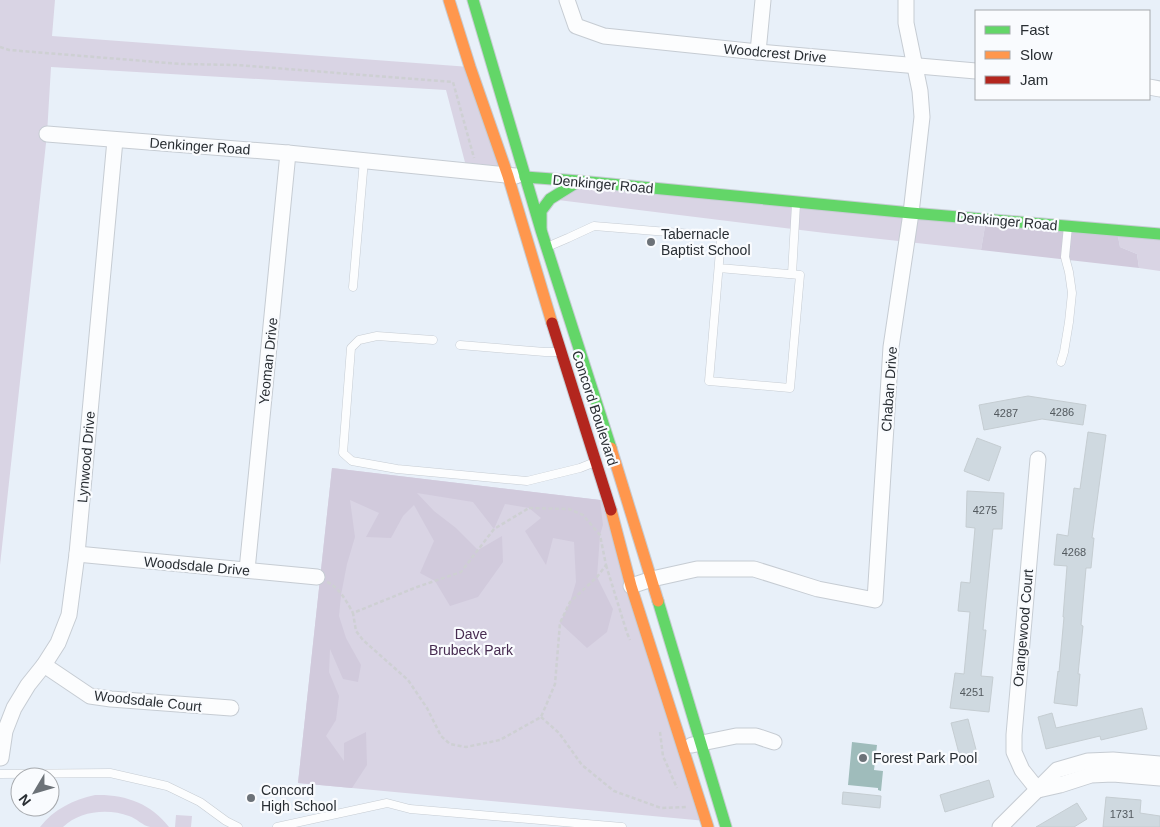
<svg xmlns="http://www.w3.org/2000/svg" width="1160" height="827" viewBox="0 0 1160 827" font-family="Helvetica,sans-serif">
	<rect width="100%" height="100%" fill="#e8f0f9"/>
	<g fill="#d9d4e4">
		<polygon points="0,0 55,0 52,36 470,67 508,176 467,170 446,90 51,67 47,134 0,565"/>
		<polygon points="579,181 986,220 981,250 825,233 550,199"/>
		<polygon points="1117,231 1160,234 1160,271 1139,268 1137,254 1120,247"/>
		<polygon points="332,468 609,501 706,821 298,783"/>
		<path d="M95,795C124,794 151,803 169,827C163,827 156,827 150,827C143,826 136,818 129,816C108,808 79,811 63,827H40C54,809 73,800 95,795Z"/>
		<polygon points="176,815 192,816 191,827 175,827"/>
	</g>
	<g fill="#d1cadc">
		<polygon points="986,220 1117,231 1120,247 1137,254 1139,268 981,250"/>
		<polygon points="332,468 600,500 603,525 600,535 597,577 613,609 607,632 587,648 560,623 570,602 576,582 574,542 553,538 546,565 525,531 541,518 529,508 505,504 494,529 473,502 417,493 434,511 456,528 478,550 502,536 503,562 478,597 450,606 435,581 420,573 434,541 414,505 403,516 391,538 366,537 379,513 350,500 355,537 347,564 341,595 339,616 346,638 361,665 358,682 343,679 330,649 329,672 339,696 336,720 326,736 344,761 344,743 366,732 367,765 352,788 298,783"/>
	</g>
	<polygon fill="#9fbcbb" points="852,742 877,745 874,770 883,771 881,791 878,790 878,788 848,785"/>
	<g fill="#cfd9e0" stroke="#c5cdd2">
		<polygon points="1028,396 1086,405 1083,425 1042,419 984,430 979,405"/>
		<polygon points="1088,432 1106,435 1092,538 1094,538 1091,568 1086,568 1081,625 1083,626 1078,674 1080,674 1077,706 1054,703 1058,671 1059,672 1064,617 1063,617 1067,566 1054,565 1057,534 1068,536 1074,488 1080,489"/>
		<polygon points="977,438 1001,447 989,481 964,471"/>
		<polygon points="967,491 1004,493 1002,529 993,529 983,630 986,630 981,676 993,677 989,712 950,708 955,673 964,674 970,612 958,611 961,582 970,583 975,528 966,527"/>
		<polygon points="1142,708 1147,729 1101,740 1100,736 1046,749 1038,717 1052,713 1056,728"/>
		<polygon points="968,719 979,761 962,765 951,723"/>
		<polygon points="989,780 994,797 945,812 940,795"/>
		<polygon points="843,792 881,796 880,808 842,804"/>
		<polygon points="1106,797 1141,800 1140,813 1160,816 1160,827 1103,827"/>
		<polygon points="1077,803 1087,819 1074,827 1036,827"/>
	</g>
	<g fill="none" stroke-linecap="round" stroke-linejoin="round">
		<g stroke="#c6ccd3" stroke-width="9">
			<g id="lane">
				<polyline points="547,247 568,238 594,226 717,236 721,239 709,381 790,388 800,275 719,268"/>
				<polyline points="792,274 796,204"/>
				<polyline points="353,287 364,160"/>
				<polyline points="433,340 377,336 359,340 351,348 343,453 352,461 397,469 527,481 580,468 595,462"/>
				<polyline points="460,345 545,352 558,352"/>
				<polyline points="1061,362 1064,352 1069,322 1072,293 1069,272 1065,257 1068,226"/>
				<polyline points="0,774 110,773 167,786 200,802 226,821 238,827"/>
				<polyline points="277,827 387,803 410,809 622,827"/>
			</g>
		</g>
		<g stroke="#c6ccd3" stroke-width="17">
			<g id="street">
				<polyline points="567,0 576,26 604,36 758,52 976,71"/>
				<polyline points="758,52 763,0"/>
				<polyline points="1149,87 1160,89"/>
				<polyline points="47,134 288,153 516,176"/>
				<polyline points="1038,459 1014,735 1014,752 1022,770 1038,790"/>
				<polyline points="77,554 317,577"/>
				<polyline points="247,570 288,153"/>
				<polyline points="631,586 652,579 697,569 754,569 818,589 875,600 891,347 911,213 922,117 920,91 906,23 906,0"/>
				<polyline points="44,665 90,696 111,699 231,708"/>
				<polyline points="692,745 736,736 756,736 774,742"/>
				<polyline points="1,758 5,731 14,708 28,685 44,665 58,643 69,615 77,554 115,140"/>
				<polyline points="1038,790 1060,785 1091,775 1113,774 1160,778"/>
				<polyline points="1000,827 1057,770 1088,761 1113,760 1160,764"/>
			</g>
		</g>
		<g stroke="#c6ccd3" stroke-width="13">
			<g id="fast">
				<polyline points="473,0 541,230 611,448"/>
				<polyline points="525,177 579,181 911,213 1160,234"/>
				<polyline points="541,228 541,211 550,199 579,181"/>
				<polyline points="658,601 726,827"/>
			</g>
		</g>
		<g stroke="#c6ccd3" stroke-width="13">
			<g id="slow">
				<polyline points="449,0 470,67 508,176 552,323"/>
				<polyline points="611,448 658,601"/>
				<polyline points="611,510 631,586 708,827"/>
			</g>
		</g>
		<g stroke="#c6ccd3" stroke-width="13">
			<polyline id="jam" points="552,323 611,510"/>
		</g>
		<g stroke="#ced0d3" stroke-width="2.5" stroke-dasharray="4 2.5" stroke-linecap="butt">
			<polyline points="0,47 9,50 181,64 236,65 453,82 474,158"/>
			<polygon points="529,508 569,509 583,515 600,535 606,565 597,577 570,602 560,623 555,684 541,717 500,740 466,747 450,744 441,736 427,708 408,680 363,640 356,631 353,613 417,587 461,572 494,529"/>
			<polyline points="606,565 627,633 630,640"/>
			<path d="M327,582C339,587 347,602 353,613"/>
			<polyline points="541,717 559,733 582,765 614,791 661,808 686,807"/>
			<polyline points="660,732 663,756 677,788"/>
		</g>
		<use href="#lane" stroke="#fcfdfe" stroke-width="8"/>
		<use href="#street" stroke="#fcfdfe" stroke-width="15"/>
		<use href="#fast" stroke="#63d668" stroke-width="11"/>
		<use href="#slow" stroke="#ff974d" stroke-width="11"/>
		<use href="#jam" stroke="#b3261e" stroke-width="11"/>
	</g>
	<g fill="#6c7278" stroke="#f9fbfe" stroke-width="2">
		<circle cx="651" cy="242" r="5"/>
		<circle cx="863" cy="758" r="5"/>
		<circle cx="251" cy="798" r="5"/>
	</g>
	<g text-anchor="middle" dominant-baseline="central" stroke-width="4.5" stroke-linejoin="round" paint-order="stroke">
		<g font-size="11" fill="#52595e">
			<text x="1062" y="412">4286</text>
			<text x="1006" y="413">4287</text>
			<text x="985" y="510">4275</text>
			<text x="1074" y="552">4268</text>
			<text x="972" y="692">4251</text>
			<text x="1122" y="814">1731</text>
		</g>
		<g font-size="14" fill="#292e33" stroke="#f9fbfe">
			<text transform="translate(775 53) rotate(5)">Woodcrest Drive</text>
			<text transform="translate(200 146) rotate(4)">Denkinger Road</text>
			<text transform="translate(603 184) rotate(5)">Denkinger Road</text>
			<text transform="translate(1007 221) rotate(5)">Denkinger Road</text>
			<text transform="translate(268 361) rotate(-84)">Yeoman Drive</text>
			<text transform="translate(889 389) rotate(-86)">Chaban Drive</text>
			<text transform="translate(595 408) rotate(72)">Concord Boulevard</text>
			<text transform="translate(86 457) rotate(-85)">Lynwood Drive</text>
			<text transform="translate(197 566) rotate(5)">Woodsdale Drive</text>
			<text transform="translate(1023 628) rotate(-85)">Orangewood Court</text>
			<text transform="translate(148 701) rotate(6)">Woodsdale Court</text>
		</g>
		<g font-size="14" fill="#292e33" stroke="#f9fbfe" text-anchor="start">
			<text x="661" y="234">Tabernacle<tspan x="661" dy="16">Baptist School</tspan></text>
			<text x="873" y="758">Forest Park Pool</text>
			<text x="261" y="790">Concord<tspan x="261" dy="16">High School</tspan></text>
		</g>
		<g font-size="14" fill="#482c51" stroke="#f9fbfe">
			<text x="471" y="634">Dave<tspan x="471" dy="16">Brubeck Park</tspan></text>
		</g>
	</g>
	<rect x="975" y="10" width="175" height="90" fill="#f9fbfe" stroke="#a6a9ad"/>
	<rect x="985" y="26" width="25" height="8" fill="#63d668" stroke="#a6a9ad"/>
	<text x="1020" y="35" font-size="15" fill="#292e33">Fast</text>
	<rect x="985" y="51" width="25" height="8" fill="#ff974d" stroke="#a6a9ad"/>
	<text x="1020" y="60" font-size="15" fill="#292e33">Slow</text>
	<rect x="985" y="76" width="25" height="8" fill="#b3261e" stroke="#a6a9ad"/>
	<text x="1020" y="85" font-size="15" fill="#292e33">Jam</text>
	<g transform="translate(35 792) rotate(232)"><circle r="24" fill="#f9fbfe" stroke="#a6a9ad"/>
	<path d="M0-4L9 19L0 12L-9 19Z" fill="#6c7278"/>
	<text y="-8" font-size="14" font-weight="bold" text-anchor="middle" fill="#292e33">N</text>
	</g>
</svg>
